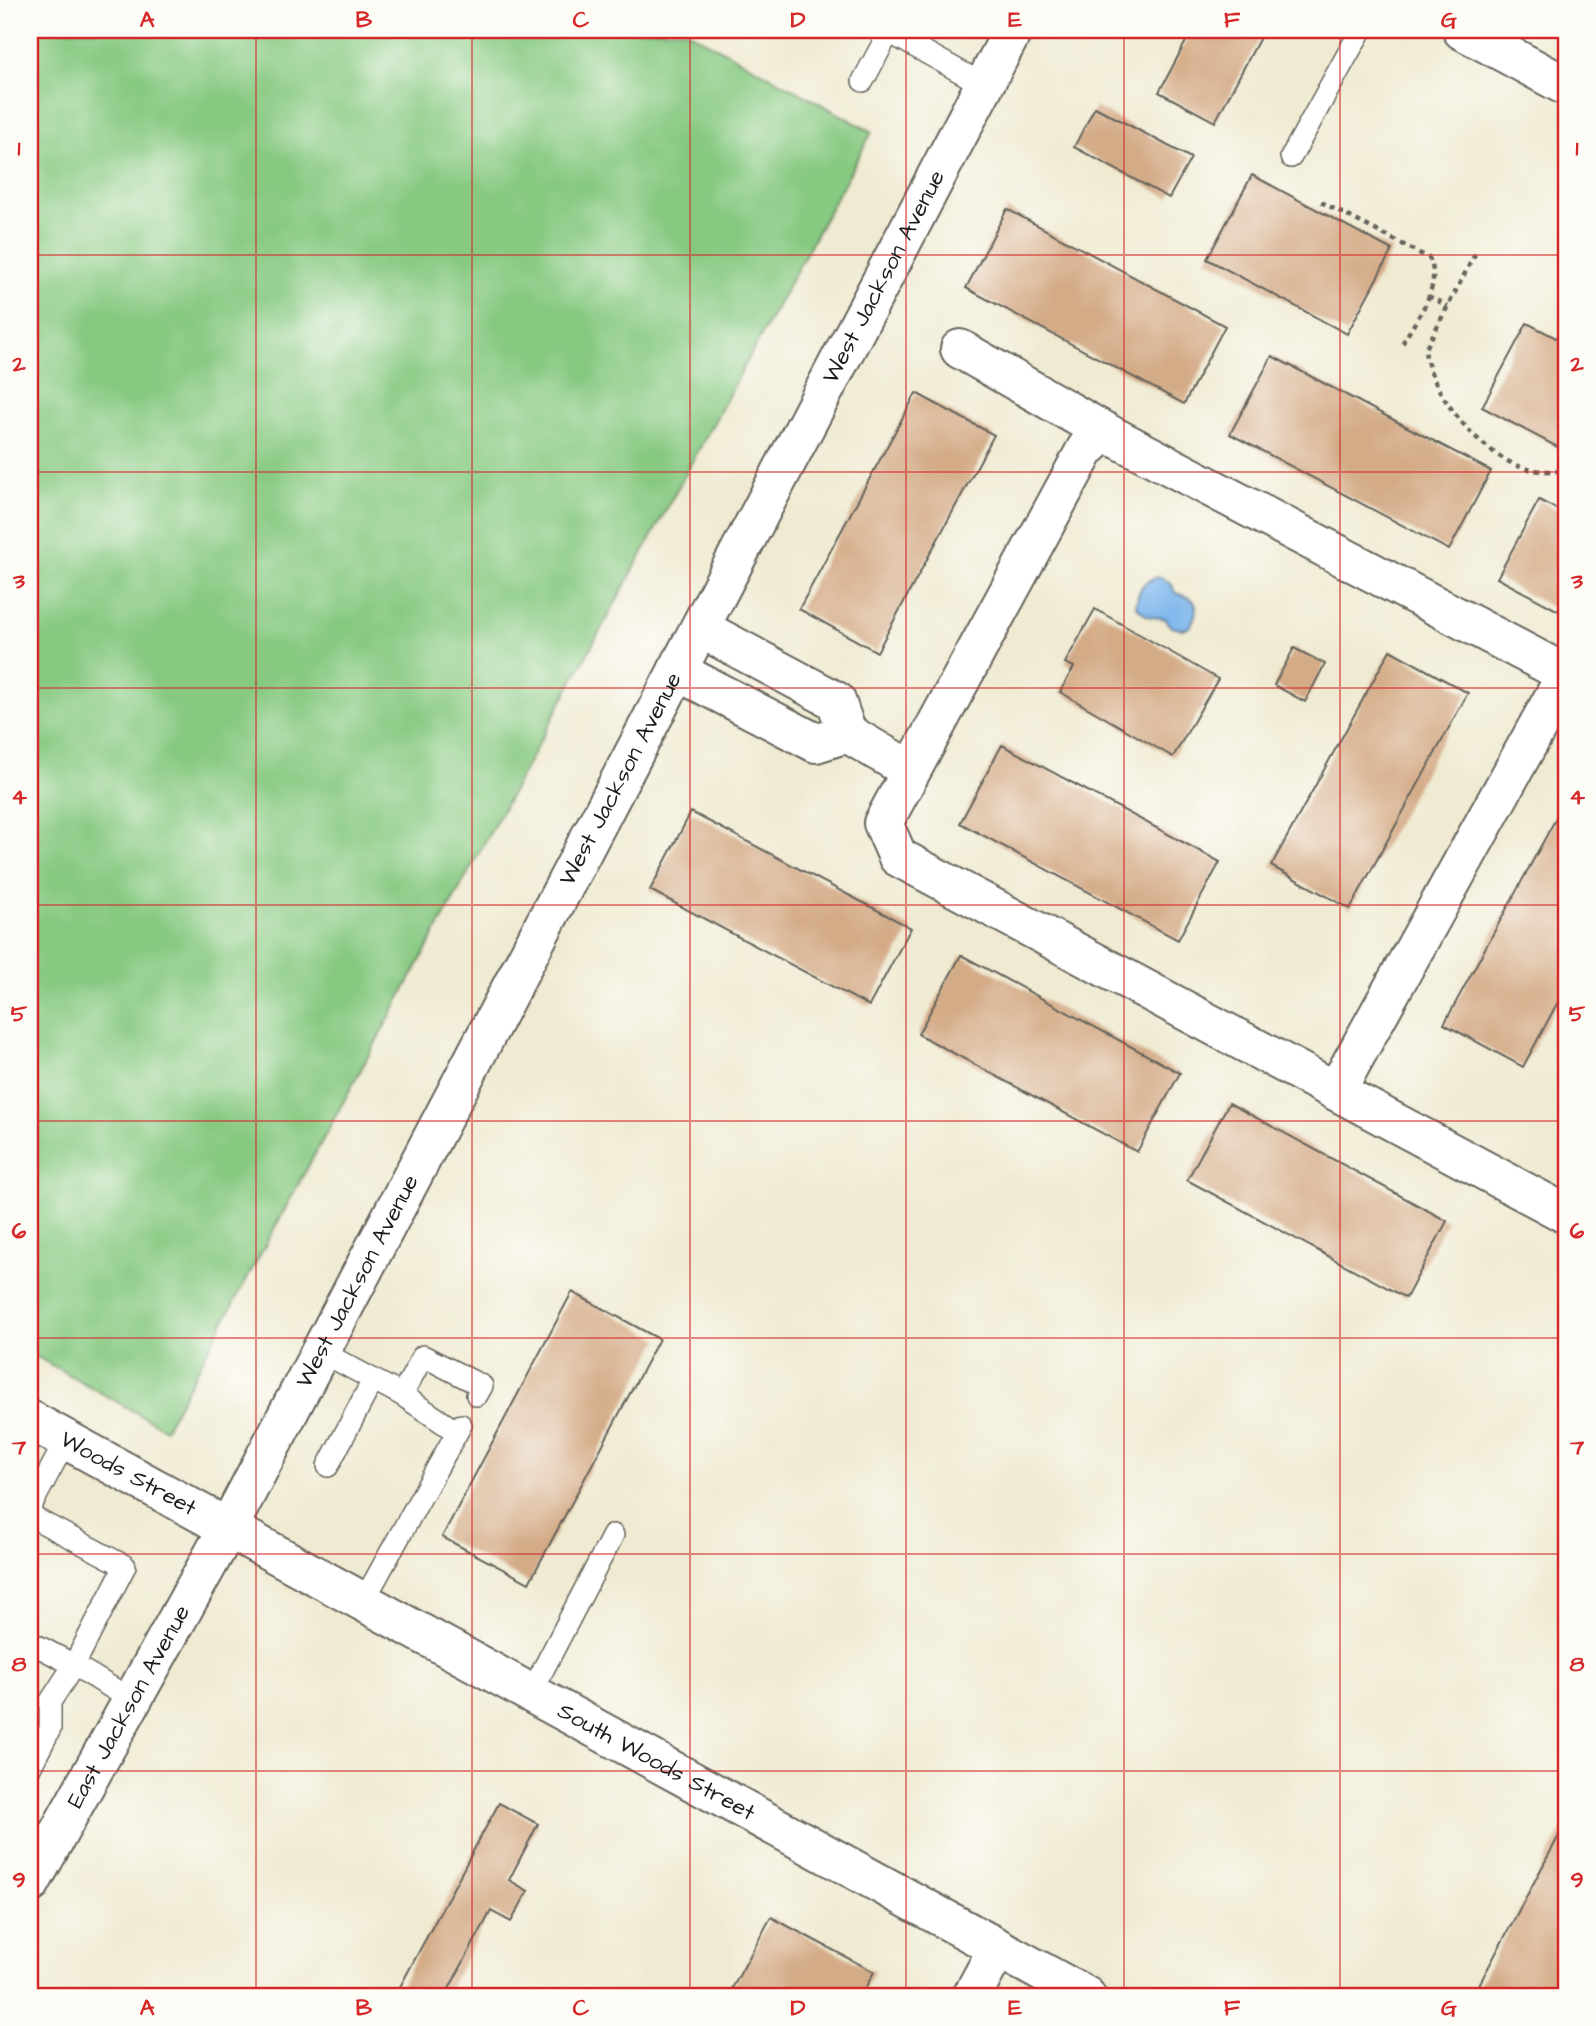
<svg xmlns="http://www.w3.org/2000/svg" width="1596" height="2026" viewBox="0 0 1596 2026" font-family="'Architects Daughter',sans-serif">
	<rect width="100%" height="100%" fill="#fdfcf7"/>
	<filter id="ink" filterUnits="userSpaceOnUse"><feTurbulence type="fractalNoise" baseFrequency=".0143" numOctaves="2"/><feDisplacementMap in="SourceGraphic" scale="14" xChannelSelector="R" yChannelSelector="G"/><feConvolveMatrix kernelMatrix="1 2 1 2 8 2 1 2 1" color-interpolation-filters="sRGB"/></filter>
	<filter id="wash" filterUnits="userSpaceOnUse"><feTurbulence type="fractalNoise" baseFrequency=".00686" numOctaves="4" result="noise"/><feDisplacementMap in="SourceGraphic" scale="28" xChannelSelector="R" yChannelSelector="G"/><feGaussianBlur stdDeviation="1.57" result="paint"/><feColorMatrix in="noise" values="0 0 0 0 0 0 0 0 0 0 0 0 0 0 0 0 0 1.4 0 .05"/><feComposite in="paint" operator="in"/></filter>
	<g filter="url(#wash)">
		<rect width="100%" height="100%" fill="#efead1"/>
		<polygon fill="#86c981" stroke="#51724e" stroke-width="2" points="30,30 685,30 872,132 165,1429 30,1353"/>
		<path fill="#7bb5ec" stroke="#4c6884" stroke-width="2" d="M1161,577L1172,585L1175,593C1198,598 1201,606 1190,627L1182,629L1171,627L1166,619L1147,616L1136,606C1138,589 1143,579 1161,577Z"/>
		<g id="blocks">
			<g fill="#d4ab87">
				<polygon points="1192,30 1264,30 1215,122 1159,92"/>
				<polygon points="1095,107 1191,158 1169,198 1074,147"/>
				<polygon points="1252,175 1392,250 1347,334 1207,259"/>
				<polygon points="1007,209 1225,326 1184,404 966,288"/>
				<polygon points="1527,323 1566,343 1565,451 1482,407"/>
				<polygon points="1272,356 1491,471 1449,550 1230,434"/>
				<polygon points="916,393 994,435 877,652 799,609"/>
				<polygon points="1539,500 1566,514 1566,615 1497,578"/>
				<polygon points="1095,609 1218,679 1173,757 1060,692 1074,667 1065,663"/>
				<polygon points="1294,648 1325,664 1305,702 1274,685"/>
				<polygon points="1390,650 1468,693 1350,909 1271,866"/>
				<polygon points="1002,745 1220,862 1178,940 960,823"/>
				<polygon points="1562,807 1566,809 1566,987 1523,1067 1444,1024"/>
				<polygon points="691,812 911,928 869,1006 650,890"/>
				<polygon points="961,955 1180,1073 1137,1152 918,1034"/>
				<polygon points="1229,1103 1447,1221 1406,1298 1187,1180"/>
				<polygon points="572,1292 659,1339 529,1583 442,1537"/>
				<polygon points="499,1803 538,1824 509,1880 528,1891 511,1922 491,1911 445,1996 395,1996"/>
				<polygon points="1562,1830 1566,1833 1566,1996 1473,1996"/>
				<polygon points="771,1917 874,1972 861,1996 728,1996"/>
			</g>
		</g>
	</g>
	<g filter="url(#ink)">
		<use href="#blocks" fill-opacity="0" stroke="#66645b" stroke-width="2"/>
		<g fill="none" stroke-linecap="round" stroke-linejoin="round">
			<g stroke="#66645b" stroke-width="24">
				<g id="service">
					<polyline points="891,30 889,32 984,85"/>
					<polyline points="863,81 889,32"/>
					<polyline points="1291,157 1361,30"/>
					<polyline points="320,1351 402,1395 423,1356 482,1386 477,1395"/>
					<polyline points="402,1395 457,1432"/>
					<polyline points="328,1466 373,1380"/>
					<polyline points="30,1508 66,1440"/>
					<polyline points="30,1516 125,1566 74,1665 50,1702 50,1729 30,1768"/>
					<polyline points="363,1602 461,1425"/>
					<polyline points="30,1642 74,1665 132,1700"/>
					<polyline points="531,1693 613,1535"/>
				</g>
			</g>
			<g stroke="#66645b" stroke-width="42">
				<g id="minor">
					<polyline points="1462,30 1566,86"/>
					<polyline points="960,349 1105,432"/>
					<polyline points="677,671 816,743 847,733 836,701 700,628"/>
					<polyline points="1566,674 1105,432 1086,449 883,823 898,857 1566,1214"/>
					<polyline points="847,733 910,770"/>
					<polyline points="1336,1091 1566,675"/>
					<path id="s1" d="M30,1420L228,1528"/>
					<polyline points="972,1996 998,1948"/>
				</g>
			</g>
			<g stroke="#66645b" stroke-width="42">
				<g id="tertiary">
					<path id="s2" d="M228,1528L1086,1996"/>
					<path id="s3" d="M30,1884L228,1528L1013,30"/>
				</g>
			</g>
			<g stroke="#66645b" stroke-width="4.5" stroke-dasharray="5 5" stroke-linecap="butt">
				<path d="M1321,202L1429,258C1444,287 1415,320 1401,346"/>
				<path d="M1475,254L1425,350C1430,394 1484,459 1528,469C1540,472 1554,471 1566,471"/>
				<polyline points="1428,296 1448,306"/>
			</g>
			<use href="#service" stroke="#fff" stroke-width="21"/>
			<use href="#minor" stroke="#fff" stroke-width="38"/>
			<use href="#tertiary" stroke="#fff" stroke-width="38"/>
		</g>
	</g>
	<path fill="none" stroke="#d62828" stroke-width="2" stroke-opacity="0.55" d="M256,30V1996M472,30V1996M690,30V1996M906,30V1996M1124,30V1996M1340,30V1996M30,255H1566M30,472H1566M30,688H1566M30,905H1566M30,1121H1566M30,1338H1566M30,1554H1566M30,1771H1566"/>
	<g text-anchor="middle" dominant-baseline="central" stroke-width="7" stroke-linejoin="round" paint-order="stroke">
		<g font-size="23" fill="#1c1c1c" stroke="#fdfcf7">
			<text stroke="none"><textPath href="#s3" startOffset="1820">West Jackson Avenue</textPath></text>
			<text stroke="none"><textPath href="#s3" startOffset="1253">West Jackson Avenue</textPath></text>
			<text stroke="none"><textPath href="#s3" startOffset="686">West Jackson Avenue</textPath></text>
			<text stroke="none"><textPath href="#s1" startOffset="112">Woods Street</textPath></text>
			<text stroke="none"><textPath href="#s3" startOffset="203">East Jackson Avenue</textPath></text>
			<text stroke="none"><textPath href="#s2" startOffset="488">South Woods Street</textPath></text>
		</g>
	</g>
	<rect width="1596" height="2026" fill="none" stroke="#fdfcf7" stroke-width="77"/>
	<rect x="38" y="38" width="1520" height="1950" fill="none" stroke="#d62828" stroke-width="2.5"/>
	<g font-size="23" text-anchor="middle" font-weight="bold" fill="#d62828">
		<text x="147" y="27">A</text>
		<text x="364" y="27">B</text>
		<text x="581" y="27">C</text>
		<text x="798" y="27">D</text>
		<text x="1015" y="27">E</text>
		<text x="1232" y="27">F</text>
		<text x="1449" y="27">G</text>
		<text x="19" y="155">1</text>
		<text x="1577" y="155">1</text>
		<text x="19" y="371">2</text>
		<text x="1577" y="371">2</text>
		<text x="19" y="588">3</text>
		<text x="1577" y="588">3</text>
		<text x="19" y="804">4</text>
		<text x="1577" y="804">4</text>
		<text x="19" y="1021">5</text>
		<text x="1577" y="1021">5</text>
		<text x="19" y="1238">6</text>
		<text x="1577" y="1238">6</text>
		<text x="19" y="1454">7</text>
		<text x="1577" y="1454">7</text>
		<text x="19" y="1671">8</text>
		<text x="1577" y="1671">8</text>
		<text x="19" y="1887">9</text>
		<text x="1577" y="1887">9</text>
		<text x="147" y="2015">A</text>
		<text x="364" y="2015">B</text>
		<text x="581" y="2015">C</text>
		<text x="798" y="2015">D</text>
		<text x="1015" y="2015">E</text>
		<text x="1232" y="2015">F</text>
		<text x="1449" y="2015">G</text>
	</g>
</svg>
